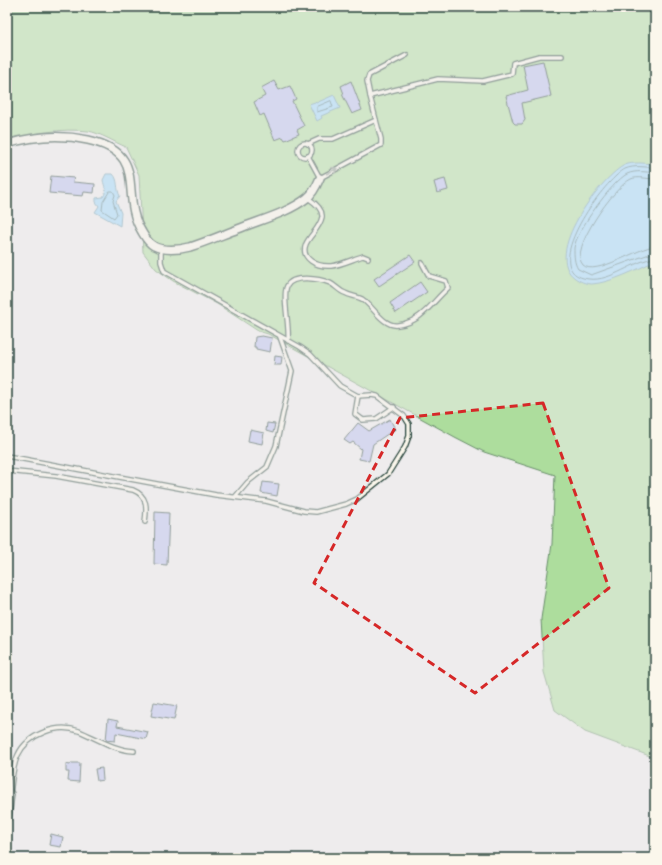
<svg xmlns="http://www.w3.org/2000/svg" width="662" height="865" viewBox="0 0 662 865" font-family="'Comic Neue',sans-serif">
	<rect width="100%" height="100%" fill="#eeeced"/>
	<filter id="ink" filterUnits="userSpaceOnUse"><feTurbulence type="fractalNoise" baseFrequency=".025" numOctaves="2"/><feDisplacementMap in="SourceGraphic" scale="8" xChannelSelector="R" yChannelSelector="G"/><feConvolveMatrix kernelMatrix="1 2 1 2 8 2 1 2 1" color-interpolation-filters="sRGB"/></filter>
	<g filter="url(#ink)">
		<path fill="#addd9d" stroke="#668d68" d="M7,7H655V758L585,732L555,710L544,672L541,619L552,544L555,475L484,452L455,437L268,334L258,331L217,304L173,281L156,269L143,252L139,175L126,147C114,142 100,133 88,131C62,128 32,133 7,141Z"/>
		<g fill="#9cd7fc" stroke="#6a99ac">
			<polygon points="334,95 340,108 321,116 322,118 317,121 309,104 315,102 316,103"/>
			<path d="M641,163L655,164V261C638,269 610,283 592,284C586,284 579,281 575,278C542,255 600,179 623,166C628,163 635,163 641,163Z"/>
			<path d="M106,174H113C119,180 116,189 120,196L116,201L121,213L120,226L95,212L99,206L96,202V198L103,197C108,190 104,187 103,180Z"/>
		</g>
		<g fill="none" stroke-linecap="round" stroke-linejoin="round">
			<g stroke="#517b84" stroke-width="1">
				<polygon points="331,101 333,107 317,112 317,107"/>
				<path d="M655,168C646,167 634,165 625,169C603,181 535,274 589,279C611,282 634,260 655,258"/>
				<path d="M655,173C647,172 636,170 627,174C612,182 576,231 574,248C574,255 574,263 578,269L591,275L655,252"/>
				<path d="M655,179C647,179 638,176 631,179C615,186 568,250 583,265C595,277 639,247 655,246"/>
				<polygon points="110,191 113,191 115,195 113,201 117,214 114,218 102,210 103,202"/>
			</g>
		</g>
		<g fill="#b9bef0" stroke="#1f3d34">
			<polygon points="543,61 551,96 522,103 525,120 522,124 515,124 513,122 506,96 528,90 523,65"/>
			<polygon points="274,81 279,90 290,86 296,99 292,101 304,126 297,130 299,134 285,140 283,137 275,140 264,114 260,116 254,102 265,96 261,88"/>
			<polygon points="351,81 362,110 352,114 342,94 344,94 341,86"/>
			<polygon points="51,176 74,178 73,182 95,184 94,193 84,192 83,196 49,193"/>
			<polygon points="445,179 448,190 437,193 434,182"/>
			<polygon points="410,255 415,262 379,286 374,279"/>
			<polygon points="420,282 427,292 396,313 390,303"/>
			<polygon points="262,336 272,338 270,352 256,349 256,347 254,347 255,337"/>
			<polygon points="275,356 282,357 281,365 274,365"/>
			<polygon points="390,419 395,429 373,444 369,461 359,459 361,449 353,442 350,444 344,440 358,423 369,431"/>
			<polygon points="267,423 275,424 273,433 266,431"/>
			<polygon points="250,430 264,433 262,444 248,441"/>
			<polygon points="263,482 279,484 277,496 261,493"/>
			<polygon points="155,512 169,513 167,565 154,564"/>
			<polygon points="154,702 177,706 174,720 151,716"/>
			<polygon points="108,719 118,721 117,726 148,732 146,739 116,733 115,741 106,740"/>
			<polygon points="71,763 80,763 79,782 68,781 69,772 66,772 66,764 70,765"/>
			<polygon points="102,768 103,780 97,781 95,769"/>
			<polygon points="51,834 63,837 61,847 49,845"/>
		</g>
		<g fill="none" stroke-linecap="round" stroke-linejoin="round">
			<g stroke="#1f3d34" stroke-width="6">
				<g id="lane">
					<polyline points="370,96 367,81 369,75 407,55"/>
					<polyline points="376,120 370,96 438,79 483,81 512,74 513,63 539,56 562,56"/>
					<circle cx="305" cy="150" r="7"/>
					<polyline points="308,144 319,139 333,139 376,120 381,139 381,145 320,178 308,156"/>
					<path d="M308,198C314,202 323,209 322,217C320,228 310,235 306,244C300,259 317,267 331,266C341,265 353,259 363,256L368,258"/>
					<path d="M288,341C290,326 282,296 287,286C293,274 320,279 330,283C336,286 339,291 345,293C350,296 356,296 362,299C373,306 383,327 398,325C422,322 432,302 448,288L446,281L429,276L422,263"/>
					<polyline points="358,396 355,414 363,420 376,419 394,407"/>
					<polyline points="7,456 216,495 266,501 304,511 316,512 346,504 357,499 388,474 405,447 409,436 409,424 404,416 377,396 371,395 358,396 340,386 310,354 300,347 164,271 161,262 161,248"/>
					<path d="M7,471L56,476L133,490C148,496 147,508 145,522"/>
					<polyline points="236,496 248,482 267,467 276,446 292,371 280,337"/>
					<path d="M10,794C12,782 12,767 18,755C28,734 57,723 79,731C96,738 114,750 134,751"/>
				</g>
			</g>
			<g stroke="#1f3d34" stroke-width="10">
				<g id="street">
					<path d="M7,144C34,136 60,134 88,140C151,154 118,194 142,232C145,237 148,243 154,246C163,251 179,250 190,247C206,242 222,235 238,229C260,220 288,213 307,198C313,194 317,185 320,178"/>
					<polyline points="7,794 10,794 7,818"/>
				</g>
			</g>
			<use href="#lane" stroke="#fbf7ec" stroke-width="3.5"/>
			<use href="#street" stroke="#fbf7ec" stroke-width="7"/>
		</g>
		<defs><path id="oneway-shaft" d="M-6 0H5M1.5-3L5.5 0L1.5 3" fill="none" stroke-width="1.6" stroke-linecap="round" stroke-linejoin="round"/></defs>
		<use stroke="#8d9a90" href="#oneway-shaft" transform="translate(332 171) rotate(-28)"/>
	</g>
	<path d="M0 0H662V865H0ZM543,403L609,588L475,693L314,583L400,418Z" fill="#eeeced" fill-opacity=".55" fill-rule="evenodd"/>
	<path fill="none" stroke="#d62828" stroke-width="3" stroke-dasharray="8 5" stroke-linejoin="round" d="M543,403L609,588L475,693L314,583L400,418Z"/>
	<rect width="662" height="865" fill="none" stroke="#fbf7ec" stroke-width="24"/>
	<rect x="12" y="12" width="638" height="841" fill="none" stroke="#1f3d34" stroke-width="1.5" filter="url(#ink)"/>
</svg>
